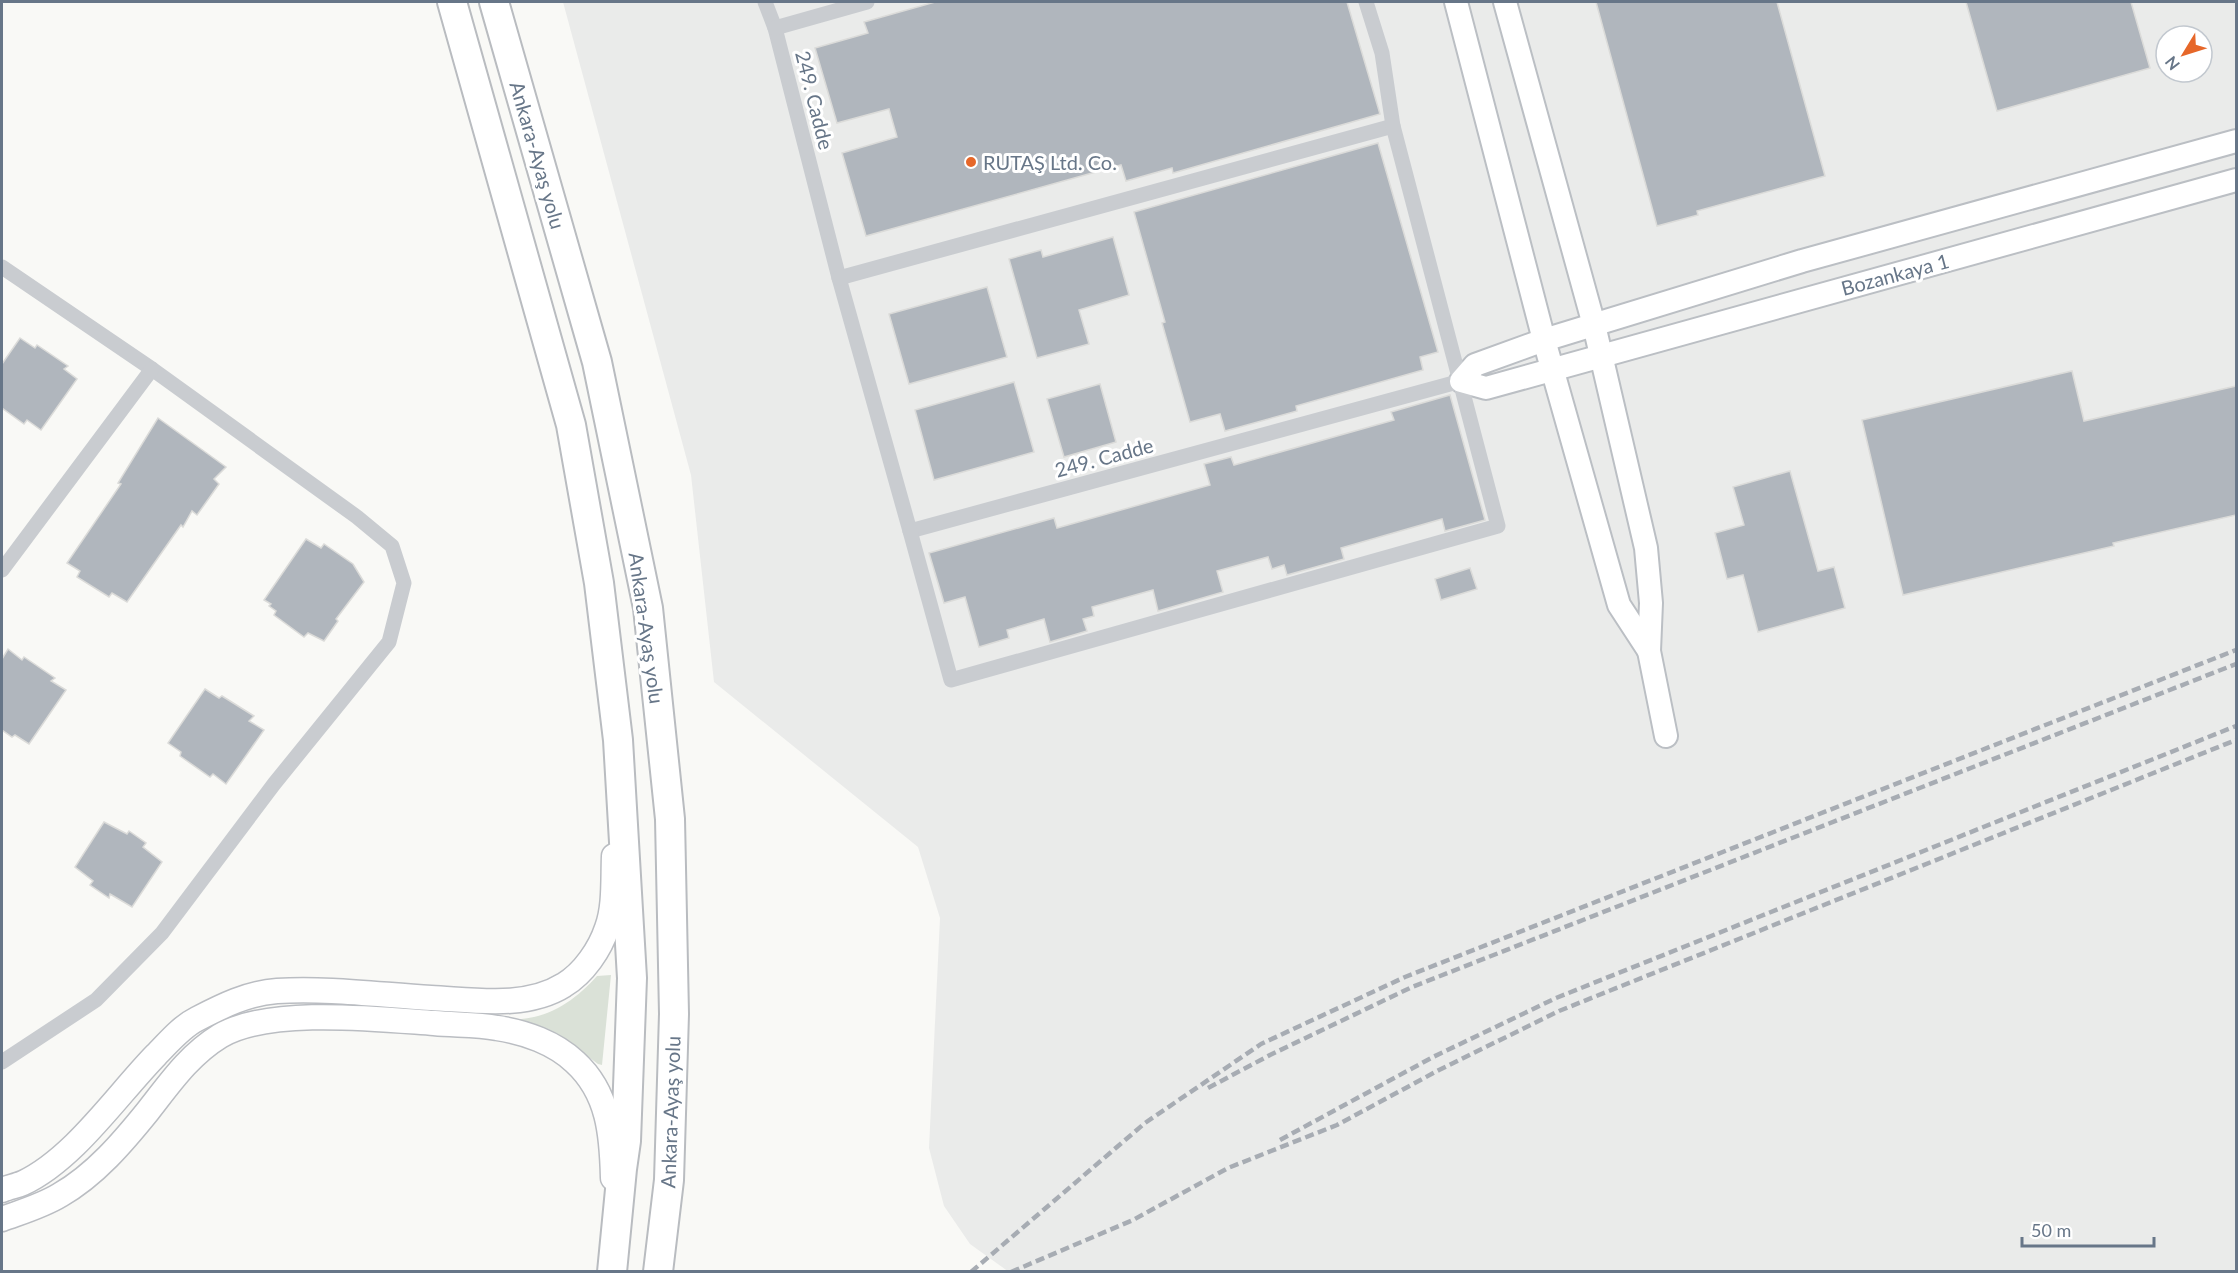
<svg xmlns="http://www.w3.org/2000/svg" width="2238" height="1273" viewBox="0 0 2238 1273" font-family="Lato,sans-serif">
	<rect width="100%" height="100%" fill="#f9f9f6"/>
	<path fill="#eaebea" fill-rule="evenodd" d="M563,2H2236V1271L1009,1272L970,1244L944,1206L929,1148L940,918L918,847L714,682L691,475ZM2166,36H2202V72H2166Z"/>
	<path fill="#dae1d7" d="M611,975L602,1065L598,1064L570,1043L511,1019C545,1021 575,1001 597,976Z"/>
	<g fill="#b0b6bd" stroke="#dbdbd9" stroke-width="1.5">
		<polygon points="935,2 1347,2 1380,114 1173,173 1172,168 1126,181 1121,165 866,236 842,153 897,137 889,109 837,123 815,48 868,33 864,22"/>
		<polygon points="1596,2 1777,2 1825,176 1697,211 1698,215 1657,226"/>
		<polygon points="1966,2 2131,2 2150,68 1997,111"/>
		<polygon points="1378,143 1438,352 1420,357 1423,370 1296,406 1297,411 1225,431 1220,414 1190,422 1162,323 1165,322 1134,212"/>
		<polygon points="1113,237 1129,295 1079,310 1089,344 1037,358 1009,259 1041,250 1043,257"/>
		<polygon points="987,287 1007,357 909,384 889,314"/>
		<polygon points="20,338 35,348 37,345 68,366 64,369 77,379 41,430 27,420 24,424 2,408 2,364"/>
		<polygon points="2072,371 2084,421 2236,386 2236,515 2113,543 2114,546 1903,595 1862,420"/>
		<polygon points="1014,382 1034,452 934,480 915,410"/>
		<polygon points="1100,384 1116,442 1064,457 1047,399"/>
		<polygon points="1450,395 1485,520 1445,531 1442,519 1341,548 1344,559 1287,575 1284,565 1272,569 1268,557 1217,571 1223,592 1158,611 1153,590 1092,607 1094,616 1083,619 1087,631 1050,642 1044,619 1007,630 1009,638 979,647 965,597 944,603 929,553 1054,518 1057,528 1210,485 1204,464 1231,457 1234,465 1394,420 1391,412"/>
		<polygon points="158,418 226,467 214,479 219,484 197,515 192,511 183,527 181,525 127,602 112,593 109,597 77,577 80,571 67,563 121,484 118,483"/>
		<polygon points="1790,471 1818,571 1834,567 1845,608 1758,632 1743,575 1727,579 1715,533 1744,525 1733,487"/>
		<polygon points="306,539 321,548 324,544 353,564 364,582 336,619 338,621 324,641 308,633 304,637 274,615 276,611 269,606 271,604 264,600"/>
		<polygon points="1470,568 1477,589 1441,600 1435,579"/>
		<polygon points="8,649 22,660 24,657 55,678 51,681 66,690 29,744 15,735 12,737 2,730 2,659"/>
		<polygon points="205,689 219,698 222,696 254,716 249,721 264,730 226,784 213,774 210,777 180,756 181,752 168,743"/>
		<polygon points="104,822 127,834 129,831 146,843 143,847 162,862 132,907 110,894 109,898 90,885 93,881 75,867"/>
	</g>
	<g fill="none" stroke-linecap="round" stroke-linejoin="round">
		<g stroke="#bbbfc4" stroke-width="26">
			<g id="secondary">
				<polyline points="1456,2 1544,340 1619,605 1649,651"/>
				<polyline points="1505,2 1594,325 1646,548 1651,603 1649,651 1666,736"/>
				<polyline points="2236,141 1802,261 1544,340 1475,365 1461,381 1486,388 2236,180"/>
			</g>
		</g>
		<g stroke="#babdc2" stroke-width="27">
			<g id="primary">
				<path d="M2,1190C9,1187 16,1186 23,1183C74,1159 117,1095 156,1055C168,1043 181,1027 197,1019C222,1006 248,993 277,991C328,988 380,995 431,998C474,1000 526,1009 564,985C584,973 600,949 607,928C615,907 613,879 614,856"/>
				<path d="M2,1219C21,1212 42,1206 60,1195C95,1175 123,1142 148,1111C170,1083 189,1055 220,1036C269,1007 377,1019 434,1023C455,1025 477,1024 497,1028C525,1032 555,1043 575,1062C609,1093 612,1135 613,1178"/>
			</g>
		</g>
		<g stroke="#b9bcc0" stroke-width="32">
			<g id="highway">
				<polyline points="452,2 571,425 599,583 618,740 632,978 626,1141 622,1169 612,1272"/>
				<polyline points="494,2 597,362 648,608 670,819 674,1014 669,1180 658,1272"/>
			</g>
		</g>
		<g stroke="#c9ccd0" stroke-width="15">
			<polyline points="765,2 775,28 839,278 910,531 1461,381"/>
			<polyline points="775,28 867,2"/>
			<polyline points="2,267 152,369 357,517 392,546 404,583 389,642 274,784 162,933 96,1000 2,1062"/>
			<polyline points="839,278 1393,126"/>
			<polyline points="910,531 951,680 1498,526 1393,126 1382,53 1366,2"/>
			<polyline points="2,570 152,369"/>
		</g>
		<use href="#secondary" stroke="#fff" stroke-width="22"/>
		<use href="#primary" stroke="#fff" stroke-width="24"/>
		<use href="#highway" stroke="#fff" stroke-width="28"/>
		<g stroke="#a7acb3" stroke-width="4.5" stroke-dasharray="9 4.5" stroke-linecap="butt">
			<polyline points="1208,1088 1270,1055 1412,987 2236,664"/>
			<polyline points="1280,1140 1433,1057 1556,998 2236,726"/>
			<polyline points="971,1272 1145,1123 1261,1044 1405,977 2236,650"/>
			<polyline points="1011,1272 1133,1220 1228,1168 1337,1125 1439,1070 1559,1011 2236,740"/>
		</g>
	</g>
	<circle fill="#e66729" stroke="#fff" stroke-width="2" cx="971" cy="162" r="6"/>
	<g text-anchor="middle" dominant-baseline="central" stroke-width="6" stroke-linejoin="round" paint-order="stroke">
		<g font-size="20" fill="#677688" stroke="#fff">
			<text transform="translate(815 100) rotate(76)">249. Cadde</text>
			<text transform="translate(538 155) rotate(74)">Ankara-Ayaş yolu</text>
			<text transform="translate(1895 274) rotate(-15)">Bozankaya 1</text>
			<text transform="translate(1104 457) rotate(-15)">249. Cadde</text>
			<text transform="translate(647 628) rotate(82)">Ankara-Ayaş yolu</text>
			<text transform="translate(670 1112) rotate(-88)">Ankara-Ayaş yolu</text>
		</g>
		<g font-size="20" fill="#677688" stroke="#fff" text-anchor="start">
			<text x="983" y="162">RUTAŞ Ltd. Co.</text>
		</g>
	</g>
	<rect width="2238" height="1273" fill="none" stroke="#677688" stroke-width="6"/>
	<g transform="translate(2184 54) rotate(232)"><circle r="28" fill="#ffffff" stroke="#c2c8cf" stroke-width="1.5"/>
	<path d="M0-4.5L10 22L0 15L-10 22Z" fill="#e66729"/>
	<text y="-9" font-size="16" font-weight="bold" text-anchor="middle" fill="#677688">N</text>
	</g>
	<path d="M2022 1237v9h132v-9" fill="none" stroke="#677688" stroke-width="3"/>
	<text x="2031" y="1237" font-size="18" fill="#677688" stroke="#ffffff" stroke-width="4.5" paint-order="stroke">50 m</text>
</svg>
